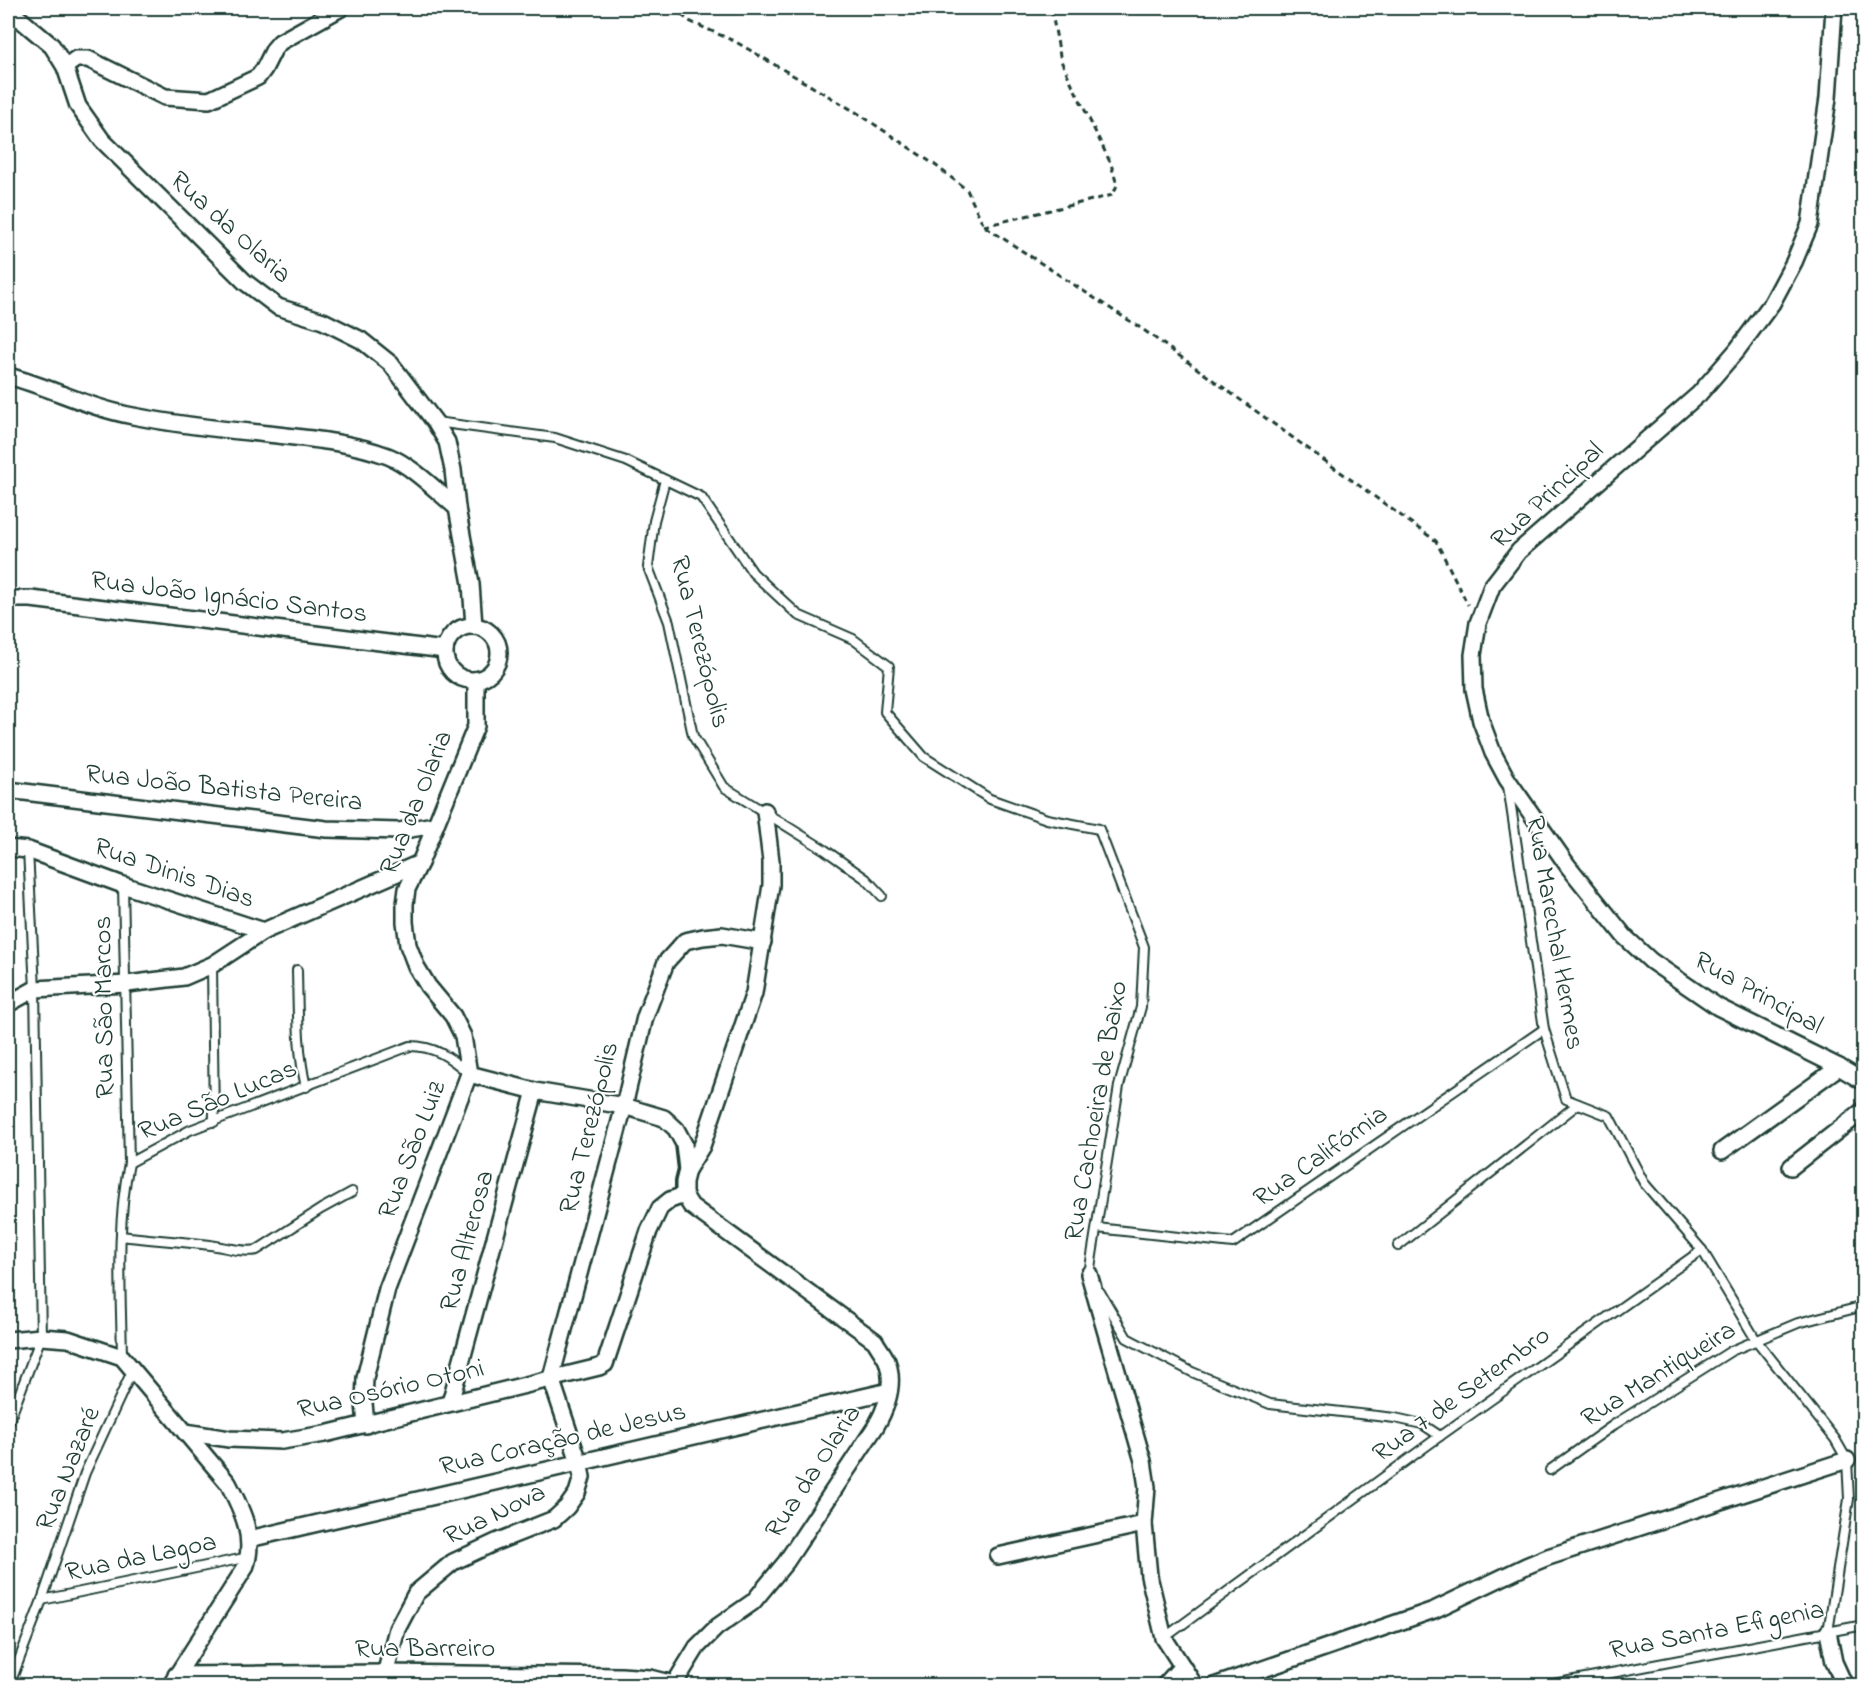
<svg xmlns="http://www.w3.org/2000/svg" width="1871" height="1693" viewBox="0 0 1871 1693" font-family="'Indie Flower',sans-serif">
	<rect width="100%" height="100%" fill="#fff"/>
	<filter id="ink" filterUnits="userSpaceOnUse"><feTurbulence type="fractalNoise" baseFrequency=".0167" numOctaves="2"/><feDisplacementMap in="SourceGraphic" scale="12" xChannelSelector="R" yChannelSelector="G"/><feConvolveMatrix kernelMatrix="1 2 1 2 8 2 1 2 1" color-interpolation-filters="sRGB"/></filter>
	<g filter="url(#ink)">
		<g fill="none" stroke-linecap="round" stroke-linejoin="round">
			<g stroke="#1f3d34" stroke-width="12">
				<g id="lane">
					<polyline points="436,422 555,438 626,461 701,497 753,573 798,615 853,639 889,666 885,712 924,757 990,799 1047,819 1099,829 1144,947 1141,1007 1119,1086 1089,1274"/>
					<polyline points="665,480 654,521 648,567 669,622 693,736 724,787 825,850 866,879 882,896"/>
					<polyline points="1508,786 1544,1029 1566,1099 1609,1116 1644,1183 1702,1250"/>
					<polyline points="212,965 214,1122"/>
					<path d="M297,970C298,1009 297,1049 306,1087"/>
					<path d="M129,1163L190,1130L410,1046C434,1046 450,1057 468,1073"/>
					<polyline points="1097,1228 1233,1243 1544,1029"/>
					<path d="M121,1236C151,1240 181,1241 210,1245C225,1247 241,1253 257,1250L321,1209L352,1192"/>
					<polyline points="1398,1246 1578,1104"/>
					<polyline points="1100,1292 1127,1338 1192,1372 1270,1404 1395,1418 1422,1424 1440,1436"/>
					<path d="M122,1357C121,1293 116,1226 129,1163L123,885"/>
					<polyline points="8,1424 41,1337 35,989 28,850"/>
					<polyline points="1550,1470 1615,1424 1731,1351 1798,1323 1864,1306"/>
					<polyline points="42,1600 249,1557"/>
					<polyline points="1164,1638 1440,1436 1702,1250 1756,1340 1835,1439 1847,1460 1849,1499 1828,1632"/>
					<polyline points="9,1686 42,1600 85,1473 133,1369"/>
					<polyline points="1543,1686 1864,1625"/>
				</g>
			</g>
			<g stroke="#1f3d34" stroke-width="20">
				<g id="street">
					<polyline points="1834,8 1828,98 1810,224 1794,262 1772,303 1737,350 1699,394 1519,551 1492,586 1478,623 1473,655 1474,689 1481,721 1493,753 1507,779 1568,866 1625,937 1651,961 1718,1007 1839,1067 1864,1082"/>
					<polyline points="8,9 52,46 65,67 78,106 102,140 245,282 278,307 323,321 361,340 391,364 435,422 447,442 453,470 457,508 471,584 474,626"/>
					<polyline points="65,67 76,59 88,59 165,97 209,100 258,77 264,69 274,49 280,42 341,8"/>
					<path d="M8,376C50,387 89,408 133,416C174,424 217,429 259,433C302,438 348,441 388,456C411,465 438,492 457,508"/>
					<polyline points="8,599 31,599 445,650"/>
					<circle cx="472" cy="653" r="27"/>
					<polyline points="8,790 326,829 399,831 434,825"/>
					<polyline points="8,848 28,850 123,885 264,931 420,863"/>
					<polyline points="8,1004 35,989 127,984 184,977 212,965 264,931"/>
					<polyline points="469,1074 535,1091 624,1106 664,1118 676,1129 684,1144 687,1170"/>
					<polyline points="1722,1151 1839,1067"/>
					<polyline points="1791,1167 1864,1110"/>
					<polyline points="684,1195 684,1182 687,1170 702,1146 754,993 771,885 771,861 765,811"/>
					<polyline points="1089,1274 1143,1461 1147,1487 1144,1524 1149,1576 1164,1638 1195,1686"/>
					<path d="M8,1340L41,1337L68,1339L122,1357L228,1483C242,1510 256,1538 245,1568L170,1686"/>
					<polyline points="450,1403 535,1091"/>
					<polyline points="366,1425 364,1403 365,1378 387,1289 469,1074 463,1036 453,1016 428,986 416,966 408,945 405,922 405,904 407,889 420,863 476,726 476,680"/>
					<polyline points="185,1432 229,1439 282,1441 325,1434 599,1367 605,1364 649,1231 660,1208 670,1200 684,1195"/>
					<polyline points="249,1539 889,1391"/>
					<polyline points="998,1556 1144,1524"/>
					<polyline points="1828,1632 1834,1662 1845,1686"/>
					<polyline points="176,1675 385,1673 621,1676 650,1678 674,1684"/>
					<polyline points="382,1686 397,1629 416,1593 453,1562 496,1542 554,1519 567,1507 577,1493 582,1477 579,1462 551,1378 624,1106 645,1017 666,962 685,941 703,937 722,935 763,942"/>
					<path d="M673,1686L697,1647L717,1627L753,1602L786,1562L876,1426C887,1407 895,1383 887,1361C884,1354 878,1347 875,1341L691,1206L684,1195"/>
					<polyline points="1164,1686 1182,1666"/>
					<polyline points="1214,1686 1434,1610 1526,1566 1548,1557 1847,1460"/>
				</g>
			</g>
			<g stroke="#1f3d34" stroke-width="3" stroke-dasharray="6 4.5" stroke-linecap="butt">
				<polyline points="673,8 689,21 736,42 859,114 935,165 967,190 984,226 1145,331 1436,541 1468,605"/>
				<polyline points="984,226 1113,195 1117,185 1111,164 1061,61 1051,8"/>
			</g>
			<use href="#lane" stroke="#fff" stroke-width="8"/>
			<use href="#street" stroke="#fff" stroke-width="15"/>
		</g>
	</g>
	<g text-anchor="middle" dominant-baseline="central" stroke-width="4.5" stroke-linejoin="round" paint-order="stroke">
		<g font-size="27" fill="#1f3d34" stroke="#fff">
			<text transform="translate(230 228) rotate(42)">Rua da Olaria</text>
			<text transform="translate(1548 496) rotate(-43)">Rua Principal</text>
			<text transform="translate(229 598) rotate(7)">Rua João Ignácio Santos</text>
			<text transform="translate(699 642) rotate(76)">Rua Terezópolis</text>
			<text transform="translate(224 789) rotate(6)">Rua João Batista Pereira</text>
			<text transform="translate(417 803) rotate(-68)">Rua da Olaria</text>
			<text transform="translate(174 874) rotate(19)">Rua Dinis Dias</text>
			<text transform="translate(1554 933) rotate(80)">Rua Marechal Hermes</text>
			<text transform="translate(1758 994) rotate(29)">Rua Principal</text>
			<text transform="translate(105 1007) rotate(-91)">Rua São Marcos</text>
			<text transform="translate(218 1101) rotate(-23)">Rua São Lucas</text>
			<text transform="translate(1097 1111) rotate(-80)">Rua Cachoeira de Baixo</text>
			<text transform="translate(590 1128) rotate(-76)">Rua Terezópolis</text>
			<text transform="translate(413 1150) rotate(-69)">Rua São Luiz</text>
			<text transform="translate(1321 1157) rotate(-35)">Rua Califórnia</text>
			<text transform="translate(468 1241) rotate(-75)">Rua Alterosa</text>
			<text transform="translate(1659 1375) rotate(-32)">Rua Mantiqueira</text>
			<text transform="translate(391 1390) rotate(-13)">Rua Osório Otoni</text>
			<text transform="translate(1462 1395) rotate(-36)">Rua 7 de Setembro</text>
			<text transform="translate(563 1440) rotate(-13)">Rua Coração de Jesus</text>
			<text transform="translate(69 1469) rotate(-68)">Rua Nazaré</text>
			<text transform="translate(814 1472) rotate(-57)">Rua da Olaria</text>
			<text transform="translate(495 1515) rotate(-26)">Rua Nova</text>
			<text transform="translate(141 1558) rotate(-12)">Rua da Lagoa</text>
			<text transform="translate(1717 1631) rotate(-11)">Rua Santa Efigenia</text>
			<text x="425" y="1649">Rua Barreiro</text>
		</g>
	</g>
	<rect width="1871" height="1693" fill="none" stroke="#fff" stroke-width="30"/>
	<rect x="15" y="15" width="1841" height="1663" fill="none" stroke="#1f3d34" stroke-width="2" filter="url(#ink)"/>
</svg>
